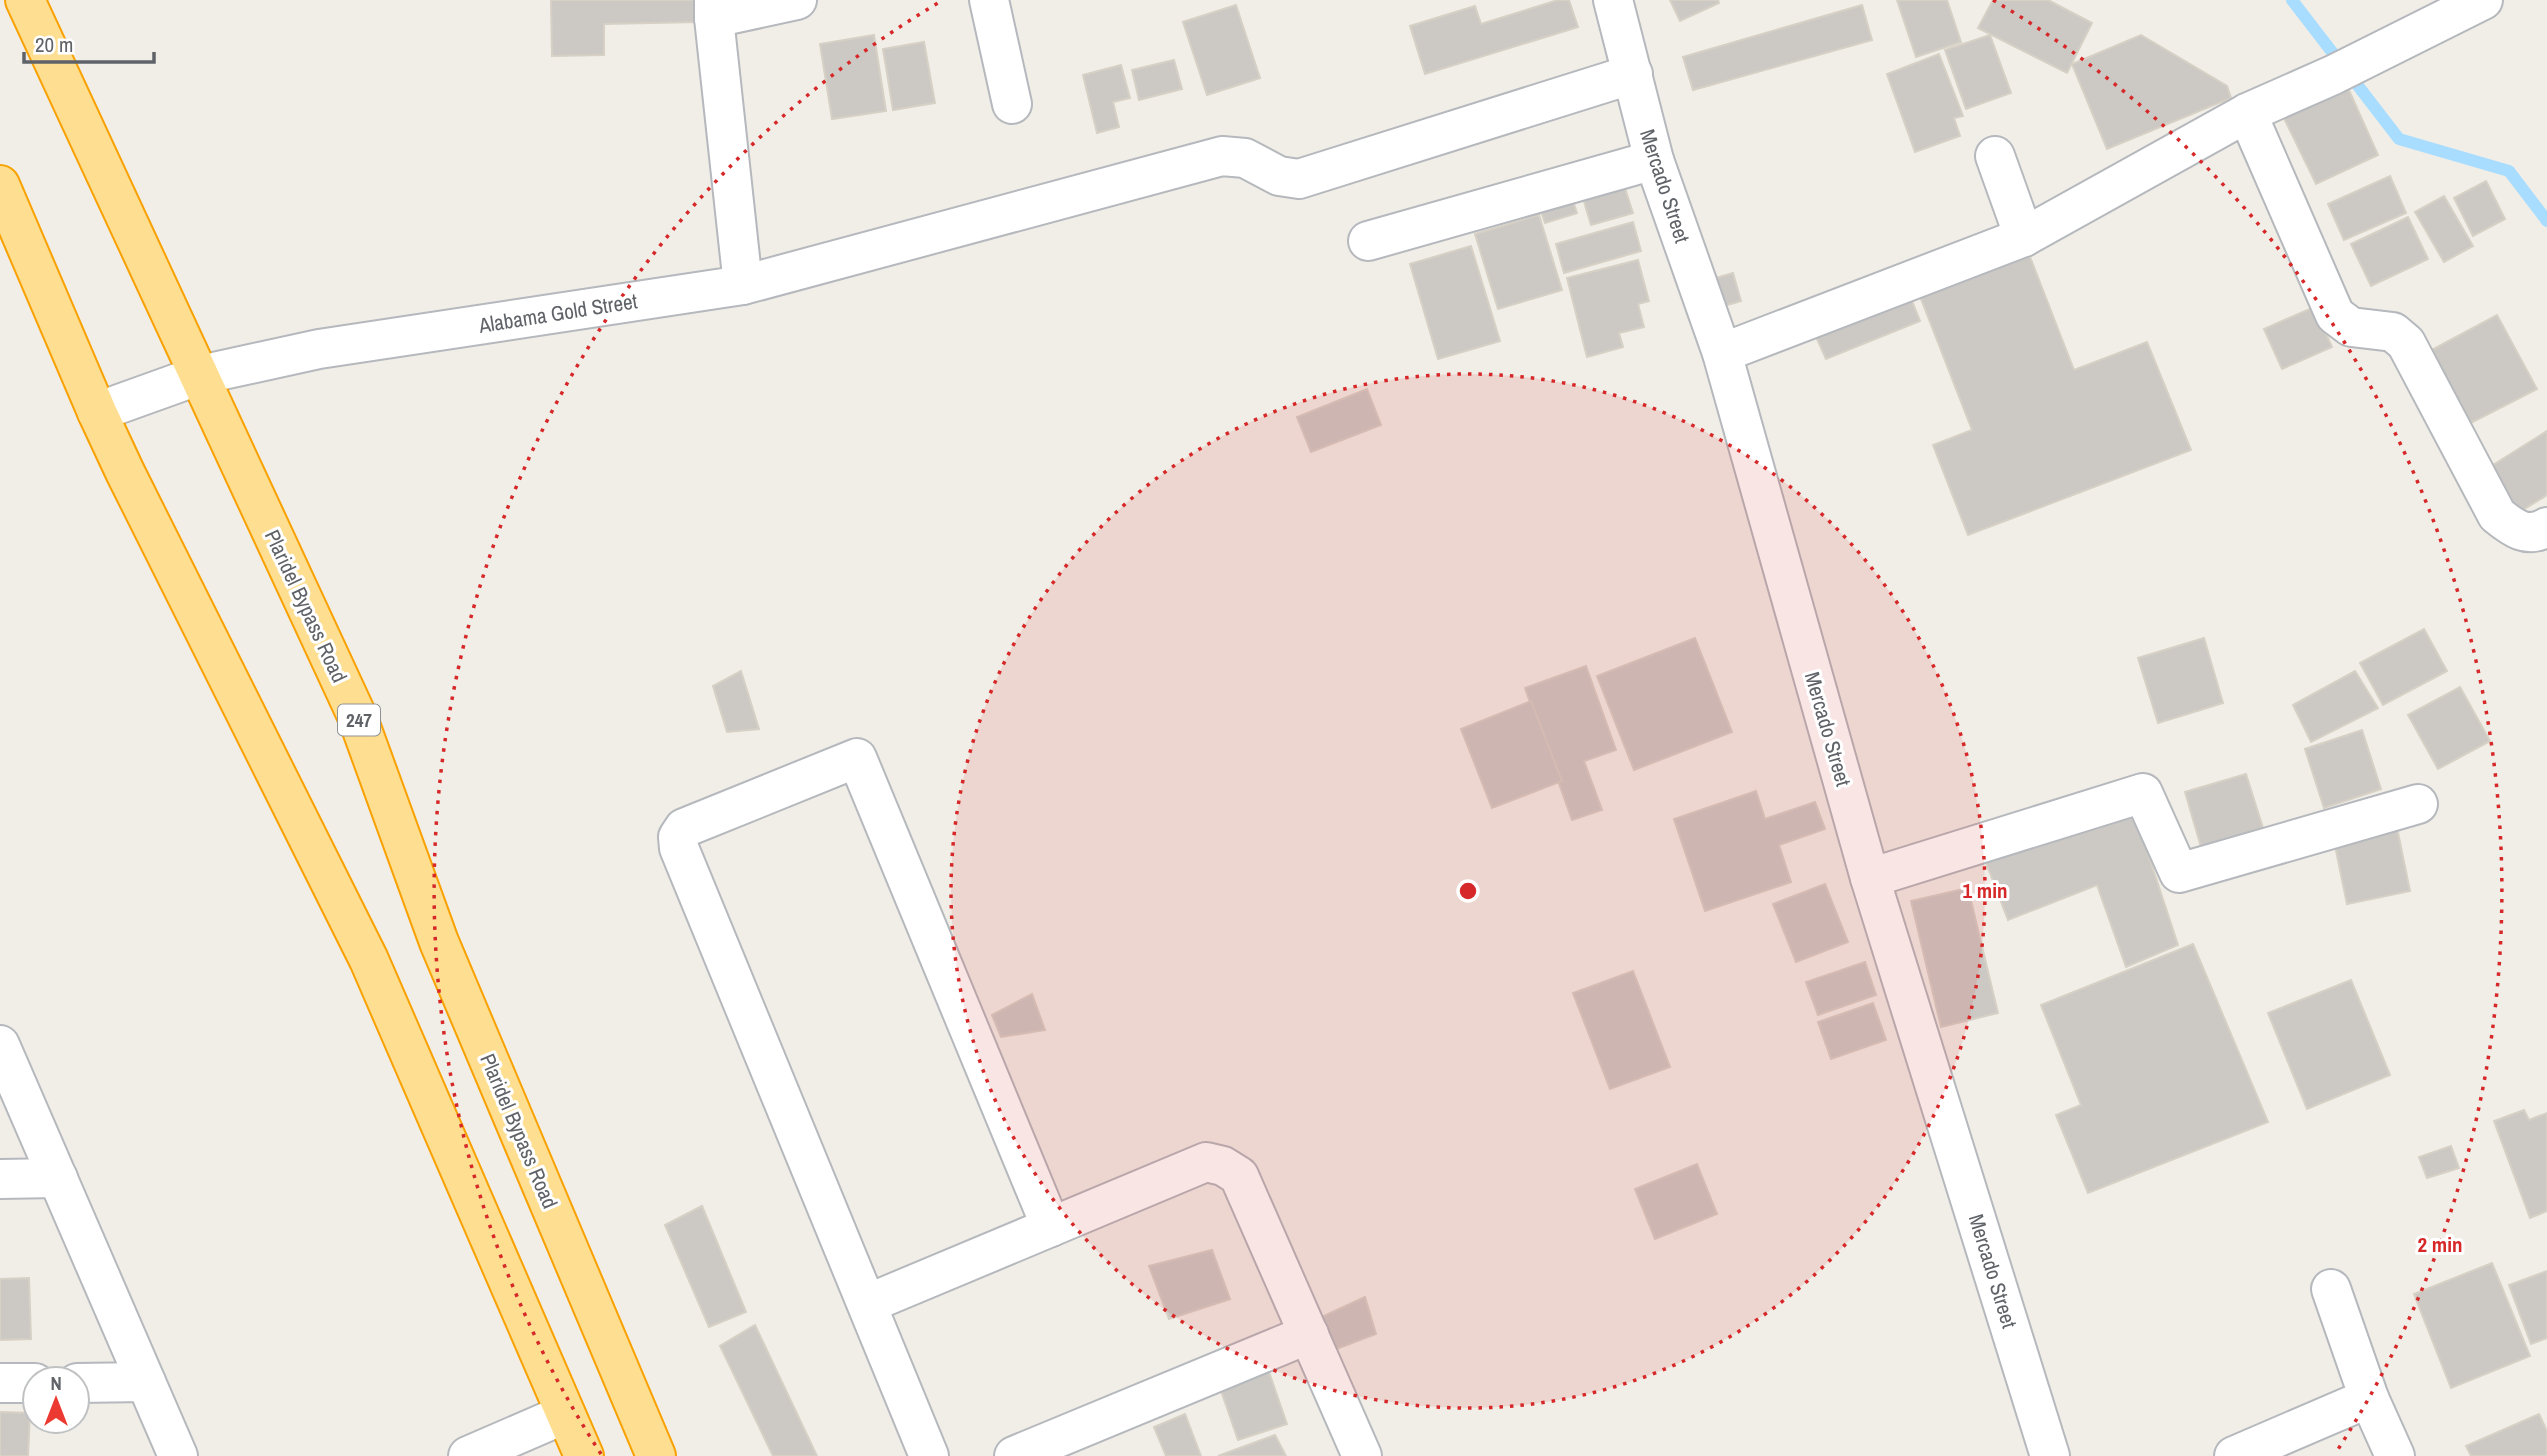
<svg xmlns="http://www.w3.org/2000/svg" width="2547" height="1456" viewBox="0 0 2547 1456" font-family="'Archivo Narrow',sans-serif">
	<rect width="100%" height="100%" fill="#f1eee8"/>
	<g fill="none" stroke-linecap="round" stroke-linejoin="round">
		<polyline stroke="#a9ddff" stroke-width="12" points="2292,0 2399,139 2509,171 2547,221"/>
	</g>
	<g fill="#ccc9c5" stroke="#d6d0c5" stroke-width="2">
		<polygon points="551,0 697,0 698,22 604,24 604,55 552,56"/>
		<polygon points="1558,0 1569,0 1578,27 1425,74 1410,26 1475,6 1481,24"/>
		<polygon points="1670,0 1718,0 1719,3 1680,21"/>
		<polygon points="1897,0 1947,0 1961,42 1916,57"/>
		<polygon points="1993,0 2048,0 2092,23 2067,73 1978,28"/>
		<polygon points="1236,5 1260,78 1207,95 1183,22"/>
		<polygon points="1862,5 1872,40 1693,90 1683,57"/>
		<polygon points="874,35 886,111 832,119 820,44"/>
		<polygon points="1990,35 2011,93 1966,109 1945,50"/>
		<polygon points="2141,35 2227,86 2231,98 2107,149 2072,64"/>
		<polygon points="924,42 935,103 893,110 883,49"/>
		<polygon points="1939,54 1963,116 1954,118 1960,136 1915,152 1887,74"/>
		<polygon points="1174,60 1182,89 1139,100 1132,70"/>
		<polygon points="1121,65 1130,98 1113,102 1119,127 1097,133 1083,75"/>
		<polygon points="2344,79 2378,155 2316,184 2280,110"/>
		<polygon points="1621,176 1633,213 1591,225 1580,188"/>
		<polygon points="2390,176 2406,213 2344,240 2328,204"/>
		<polygon points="2486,181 2505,219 2473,236 2454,198"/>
		<polygon points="1569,189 1577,213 1545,223 1537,200"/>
		<polygon points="2444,196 2473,246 2444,262 2415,212"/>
		<polygon points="1539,215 1562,290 1498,309 1475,234"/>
		<polygon points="2408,217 2428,259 2371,286 2351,244"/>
		<polygon points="1633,222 1641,251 1564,273 1556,244"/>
		<polygon points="2025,244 2074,370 2147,342 2191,450 1968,535 1933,445 1972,430 1916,286"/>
		<polygon points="1471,246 1500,341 1438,359 1410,264"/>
		<polygon points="1638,260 1649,301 1638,304 1644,327 1619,333 1623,347 1587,357 1567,278"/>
		<polygon points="1733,273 1741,301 1717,308 1709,280"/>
		<polygon points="1908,291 1920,321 1826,359 1813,330"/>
		<polygon points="2314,307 2332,347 2282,369 2264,329"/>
		<polygon points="2497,315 2537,389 2467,425 2428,352"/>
		<polygon points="1367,389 1381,425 1311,452 1297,417"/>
		<polygon points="2547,431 2547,495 2513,516 2485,470"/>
		<polygon points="2424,629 2447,671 2383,705 2360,663"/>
		<polygon points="1695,638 1732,732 1634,770 1597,676"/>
		<polygon points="2204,638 2223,703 2158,723 2138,658"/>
		<polygon points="1586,666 1616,750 1584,761 1602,810 1572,820 1525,688"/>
		<polygon points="741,671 759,729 727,732 713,686"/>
		<polygon points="2355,671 2378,708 2311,742 2293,705"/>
		<polygon points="2460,687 2490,741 2438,769 2408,715"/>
		<polygon points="1531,701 1562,781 1492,808 1461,729"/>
		<polygon points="2362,730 2381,789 2324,808 2305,749"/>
		<polygon points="2246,774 2263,828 2201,847 2185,792"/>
		<polygon points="1756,791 1765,819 1815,802 1825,829 1779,845 1791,882 1705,911 1674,819"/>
		<polygon points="2132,805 2178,945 2126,967 2097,885 2008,920 1985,860"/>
		<polygon points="2395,818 2410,891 2347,904 2332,831"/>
		<polygon points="1825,884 1848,942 1796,962 1773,904"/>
		<polygon points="1968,888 1998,1013 1941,1027 1911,901"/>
		<polygon points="2193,944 2268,1122 2088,1193 2056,1115 2081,1105 2041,1005"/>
		<polygon points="1865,962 1876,995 1818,1015 1806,982"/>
		<polygon points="1633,971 1670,1067 1610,1089 1573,993"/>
		<polygon points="2351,980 2390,1075 2307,1109 2268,1013"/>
		<polygon points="1032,994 1045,1030 1001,1037 992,1015"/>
		<polygon points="1873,1003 1886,1040 1831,1059 1818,1022"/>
		<polygon points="2524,1110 2529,1120 2547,1113 2547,1211 2530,1218 2494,1121"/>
		<polygon points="2451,1146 2459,1168 2427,1178 2419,1157"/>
		<polygon points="1697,1164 1717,1214 1655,1239 1635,1189"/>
		<polygon points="702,1206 746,1312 709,1327 665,1225"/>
		<polygon points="1212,1250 1230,1299 1169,1319 1149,1266"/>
		<polygon points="2492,1263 2530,1356 2451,1388 2414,1294"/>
		<polygon points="2547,1271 2547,1338 2531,1344 2509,1285"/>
		<polygon points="29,1278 31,1339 0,1340 0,1279"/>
		<polygon points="1365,1297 1376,1334 1326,1353 1313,1321"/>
		<polygon points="755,1325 817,1456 773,1456 720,1346"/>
		<polygon points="1267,1366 1287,1424 1238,1440 1218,1382"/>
		<polygon points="0,1412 30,1413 28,1456 0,1456"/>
		<polygon points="1185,1414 1201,1456 1166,1456 1154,1427"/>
		<polygon points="2539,1414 2547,1431 2547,1456 2471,1456 2466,1446"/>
		<polygon points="1275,1435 1286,1456 1218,1456"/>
	</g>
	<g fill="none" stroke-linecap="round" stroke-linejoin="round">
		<g stroke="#b5b8bc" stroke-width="42">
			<g id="minor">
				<polyline points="989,0 1012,104"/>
				<polyline points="1613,0 1654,160 1722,353 1870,878 2050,1456"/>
				<polyline points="714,18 797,0"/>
				<path d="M2247,113L2335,315L2351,327L2393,332L2406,343L2497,515C2513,528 2527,539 2547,527"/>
				<polyline points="1995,156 2024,237"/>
				<polyline points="1368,241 1654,160"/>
				<polyline points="743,285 1222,156 1245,158 1279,176 1299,179 1633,74"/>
				<polyline points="1722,353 2024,237 2247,113 2333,75 2483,0"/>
				<polyline points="97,412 200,375 319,349 743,285 714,18 714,0"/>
				<polyline points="1870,878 2143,793 2179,873 2418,804"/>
				<polyline points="0,1045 178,1456"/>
				<polyline points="0,1179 58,1178"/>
				<polyline points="867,1304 1206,1162 1223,1166 1239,1176 1362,1456"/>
				<polyline points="0,1383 35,1383"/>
				<polyline points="77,1383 146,1382"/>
				<polyline points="2369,1398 2395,1456"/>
				<polyline points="468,1456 565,1414"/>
				<polyline points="929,1456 679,848 678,837 684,828 857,758 1051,1227"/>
				<polyline points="1014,1456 1309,1334"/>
				<polyline points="2234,1456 2369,1398 2331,1289"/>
			</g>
		</g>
		<g stroke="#f8a100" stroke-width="42">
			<g id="highway">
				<polyline points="25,0 357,716 439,942 656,1456"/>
				<polyline points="0,185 97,412 125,472 369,960 584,1456"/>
			</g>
		</g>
		<use href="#minor" stroke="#fff" stroke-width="38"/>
		<use href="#highway" stroke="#fede91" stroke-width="38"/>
	</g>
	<circle cx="1468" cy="891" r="517" fill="#d62828" fill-opacity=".12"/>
	<g fill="none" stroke="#d62828" stroke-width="3.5" stroke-dasharray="3.5 7">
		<circle cx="1468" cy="891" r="517"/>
		<path d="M601 1454A1034 1034 0 0 1 943 0M1993 0A1034 1034 0 0 1 2335 1454"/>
	</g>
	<g text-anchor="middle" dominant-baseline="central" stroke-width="6" stroke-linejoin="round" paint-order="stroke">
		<rect fill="#fff" stroke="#8f9295" stroke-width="2" x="338" y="704.5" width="42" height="31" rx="5"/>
		<g font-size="19" font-weight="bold" fill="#5f6368">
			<text x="359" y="720">247</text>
		</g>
		<g font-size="21" fill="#5f6368" stroke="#fff">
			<text transform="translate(1665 186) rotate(72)">Mercado Street</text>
			<text transform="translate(558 313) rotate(-9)">Alabama Gold Street</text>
			<text transform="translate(306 606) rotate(65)">Plaridel Bypass Road</text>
			<text transform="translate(1828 729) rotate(74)">Mercado Street</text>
			<text transform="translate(519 1131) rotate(67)">Plaridel Bypass Road</text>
			<text transform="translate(1993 1271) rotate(73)">Mercado Street</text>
		</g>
	</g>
	<circle cx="1468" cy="891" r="10" fill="#d62828" stroke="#fff" stroke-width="3.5"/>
	<g font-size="21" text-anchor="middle" font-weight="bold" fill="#d62828" stroke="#fff" stroke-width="6" stroke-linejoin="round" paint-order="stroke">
		<text x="1985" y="898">1 min</text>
		<text x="2440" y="1252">2 min</text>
	</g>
	<g transform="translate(56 1400)"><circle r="33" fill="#ffffff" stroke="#bfc1c3" stroke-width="2"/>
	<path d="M0-5L12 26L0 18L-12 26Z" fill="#ec3a33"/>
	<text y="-10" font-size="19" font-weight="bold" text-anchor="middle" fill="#5f6368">N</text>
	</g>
	<path d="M24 52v10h130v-10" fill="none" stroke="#5f6368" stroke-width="3.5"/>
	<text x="35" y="52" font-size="21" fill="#5f6368" stroke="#ffffff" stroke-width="5" paint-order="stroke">20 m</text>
</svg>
